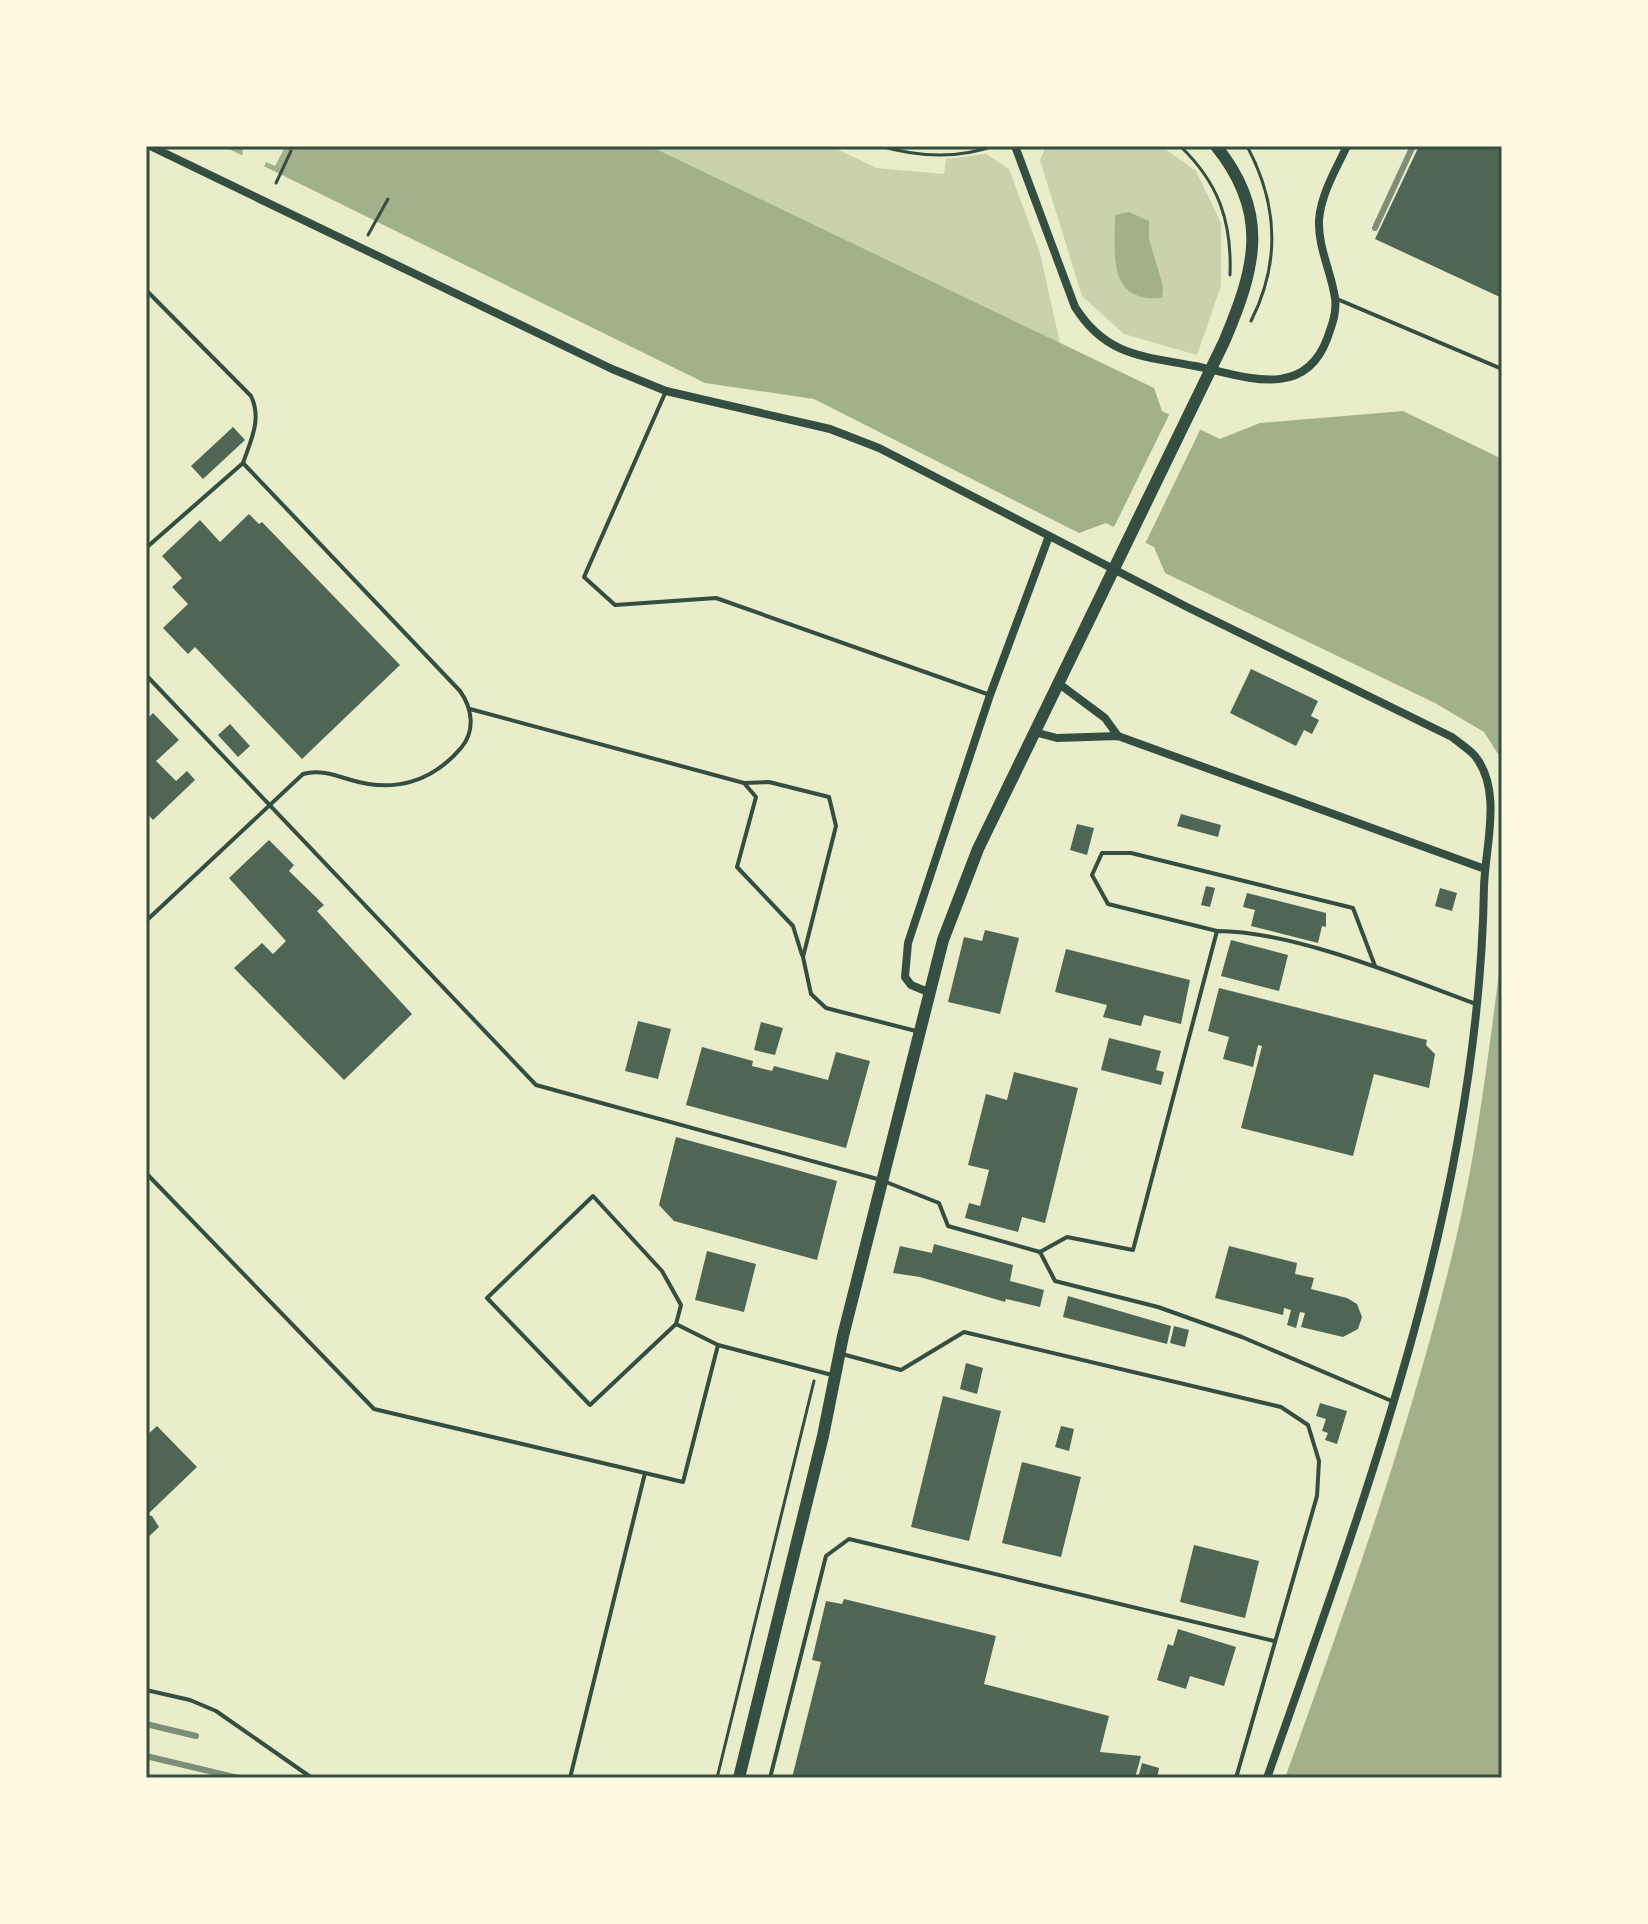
<svg xmlns="http://www.w3.org/2000/svg" width="1648" height="1924" viewBox="0 0 1648 1924" font-family="Mulish,sans-serif">
	<rect width="100%" height="100%" fill="#e9edc9"/>
	<g fill="#cad2ad">
		<polygon points="650,146 830,146 877,168 944,174 946,159 986,154 1009,169 1040,253 1060,343"/>
		<polygon points="1046,146 1161,146 1196,171 1221,223 1221,286 1197,355 1124,334 1082,296 1040,160"/>
	</g>
	<g fill="#a3b18a">
		<polygon points="223,146 650,146 1154,388 1162,411 1220,439 1260,423 1403,411 1502,459 1502,760 1484,732 1435,703 1165,573 1154,547 1106,523 1079,533 814,399 705,383"/>
		<path d="M1129,212L1149,221V239L1163,286L1162,298C1107,303 1115,255 1115,215Z"/>
		<path d="M1502,950V1778H1285C1349,1601 1411,1426 1455,1243C1478,1147 1489,1048 1502,950Z"/>
	</g>
	<g fill="#e9edc9">
		<polygon points="243,146 284,146 285,147 275,166 266,162 263,169 242,159"/>
		<polygon points="1171,411 1202,426 1144,546 1112,531"/>
	</g>
	<g fill="#4f6655">
		<polygon points="1419,146 1502,146 1502,298 1375,239"/>
		<polygon points="233,427 245,440 203,479 191,466"/>
		<polygon points="249,514 259,524 262,522 400,665 302,759 195,647 188,654 163,628 188,604 172,587 182,578 162,556 200,520 220,542"/>
		<polygon points="1251,669 1318,701 1311,716 1319,720 1312,734 1304,730 1296,746 1230,713"/>
		<polygon points="153,713 179,740 156,761 176,781 187,771 195,780 153,820 146,812 146,720"/>
		<polygon points="230,724 250,746 238,757 218,735"/>
		<polygon points="1181,814 1221,825 1218,837 1177,826"/>
		<polygon points="1077,824 1094,828 1087,855 1070,850"/>
		<polygon points="269,840 294,865 289,871 324,905 317,911 412,1014 344,1080 234,968 262,943 273,954 286,941 229,878"/>
		<polygon points="1206,886 1215,888 1210,907 1201,905"/>
		<polygon points="1440,888 1457,893 1452,911 1435,906"/>
		<polygon points="1247,893 1326,913 1326,927 1322,926 1318,943 1251,926 1255,910 1243,907"/>
		<polygon points="985,930 1019,938 1000,1014 948,1002 964,937 982,941"/>
		<polygon points="1231,940 1288,955 1279,991 1221,976"/>
		<polygon points="1066,949 1190,980 1181,1024 1144,1015 1141,1026 1103,1017 1107,1005 1055,992"/>
		<polygon points="1219,988 1427,1040 1426,1045 1435,1054 1429,1088 1374,1074 1353,1156 1241,1128 1262,1046 1258,1045 1253,1067 1223,1059 1229,1037 1208,1031"/>
		<polygon points="638,1021 671,1029 658,1079 625,1071"/>
		<polygon points="761,1022 783,1028 775,1055 754,1050"/>
		<polygon points="1109,1038 1161,1051 1156,1070 1164,1072 1161,1085 1101,1070"/>
		<polygon points="702,1047 753,1061 752,1066 772,1071 774,1066 828,1080 836,1052 870,1061 846,1148 686,1105"/>
		<polygon points="1014,1072 1078,1088 1045,1223 1022,1217 1018,1232 965,1218 969,1203 980,1206 989,1170 968,1165 986,1094 1007,1100"/>
		<polygon points="676,1137 837,1181 817,1260 674,1221 659,1205"/>
		<polygon points="934,1244 1013,1265 1010,1281 1044,1290 1040,1307 1006,1299 1005,1302 920,1277 893,1273 900,1246 932,1253"/>
		<polygon points="1229,1246 1297,1263 1295,1274 1314,1278 1311,1289 1347,1298 1357,1304 1362,1317 1358,1329 1343,1337 1301,1327 1305,1313 1300,1312 1296,1328 1287,1325 1291,1310 1284,1308 1283,1315 1215,1298"/>
		<polygon points="707,1251 756,1264 744,1312 695,1300"/>
		<polygon points="1068,1296 1171,1326 1167,1344 1063,1317"/>
		<polygon points="1174,1326 1189,1330 1185,1347 1170,1343"/>
		<polygon points="966,1363 983,1368 977,1394 960,1389"/>
		<polygon points="943,1396 1001,1411 969,1541 911,1527"/>
		<polygon points="1320,1403 1347,1411 1337,1444 1325,1440 1328,1433 1322,1431 1326,1419 1316,1416"/>
		<polygon points="157,1426 197,1467 147,1515 152,1516 159,1527 146,1539 146,1436"/>
		<polygon points="1061,1426 1074,1429 1069,1451 1055,1447"/>
		<polygon points="1022,1462 1081,1477 1061,1557 1002,1543"/>
		<polygon points="1194,1545 1259,1561 1245,1618 1180,1602"/>
		<polygon points="844,1599 996,1636 984,1684 1109,1716 1100,1752 1141,1756 1135,1778 792,1778 821,1662 812,1660 826,1601 842,1604"/>
		<polygon points="1178,1629 1236,1647 1224,1686 1190,1676 1186,1689 1157,1680 1168,1644 1173,1646"/>
		<polygon points="1142,1763 1159,1768 1157,1778 1138,1778"/>
	</g>
	<g fill="none" stroke-linecap="round" stroke-linejoin="round">
		<g stroke="#344e41" stroke-width="3">
			<path d="M880,146C918,157 957,159 994,146"/>
			<path d="M1180,146C1219,183 1232,222 1230,275"/>
			<path d="M1247,146C1278,204 1281,262 1251,321"/>
			<polyline points="276,183 291,151"/>
			<polyline points="368,235 388,199"/>
			<polyline points="717,1778 814,1381"/>
		</g>
		<g stroke="#344e41" stroke-width="4">
			<path d="M146,290L251,396C262,419 251,440 243,463"/>
			<polyline points="1337,299 1502,369"/>
			<polyline points="666,391 584,577 615,605 716,598 990,695"/>
			<path d="M146,548L243,463L460,691C472,708 476,730 461,748C432,782 394,793 351,780C335,775 319,769 303,774L146,921"/>
			<path d="M146,675L536,1085L881,1180L939,1203L948,1226L1040,1252L1067,1237L1133,1250L1217,931C1293,931 1403,977 1476,1004"/>
			<polyline points="470,709 744,783 769,782 829,797 836,826 803,957 811,994 826,1008 916,1031"/>
			<polyline points="744,783 756,797 737,867 793,926 802,955"/>
			<polyline points="1217,931 1108,904 1092,875 1102,853 1131,853 1353,908 1375,966"/>
			<polyline points="146,1173 374,1409 645,1473 570,1778"/>
			<polyline points="1040,1252 1055,1281 1158,1307 1242,1337 1394,1402"/>
			<polyline points="718,1345 832,1375"/>
			<polyline points="842,1354 901,1370 964,1332 1281,1407 1308,1425 1319,1461 1317,1496 1236,1778"/>
			<polyline points="645,1473 683,1482 718,1345 676,1324 681,1305 662,1271 593,1196 487,1298 590,1405 676,1324"/>
			<polyline points="146,1690 190,1700 216,1711 312,1778"/>
			<polyline points="770,1778 826,1556 849,1539 1274,1641"/>
		</g>
		<g stroke="#344e41" stroke-width="8">
			<path d="M150,146L612,369L666,391L830,429L879,448L1187,607L1452,737C1459,743 1469,749 1475,756C1503,791 1485,847 1484,887C1479,1195 1368,1490 1267,1778"/>
			<path d="M1015,146L1075,307C1106,356 1142,356 1195,366C1244,376 1304,401 1327,339C1332,325 1337,313 1335,298C1331,271 1318,248 1319,220C1321,194 1336,169 1347,146"/>
			<polyline points="1058,683 1105,718 1118,736"/>
			<polyline points="1034,732 1057,738 1118,736 1485,869"/>
			<polyline points="928,992 911,985 905,977 908,943 990,695 1049,536"/>
		</g>
		<path stroke="#344e41" stroke-width="12" d="M739,1778L823,1436L843,1336L943,940L978,849L1224,342C1255,269 1271,214 1216,146"/>
		<g stroke="#7c8e77" stroke-width="6">
			<polyline points="1375,228 1413,146"/>
			<polyline points="146,1724 196,1736"/>
			<polyline points="146,1756 238,1778"/>
		</g>
	</g>
	<rect width="1648" height="1924" fill="none" stroke="#fefae0" stroke-width="296"/>
	<rect x="148" y="148" width="1352" height="1628" fill="none" stroke="#344e41" stroke-width="3"/>
</svg>
